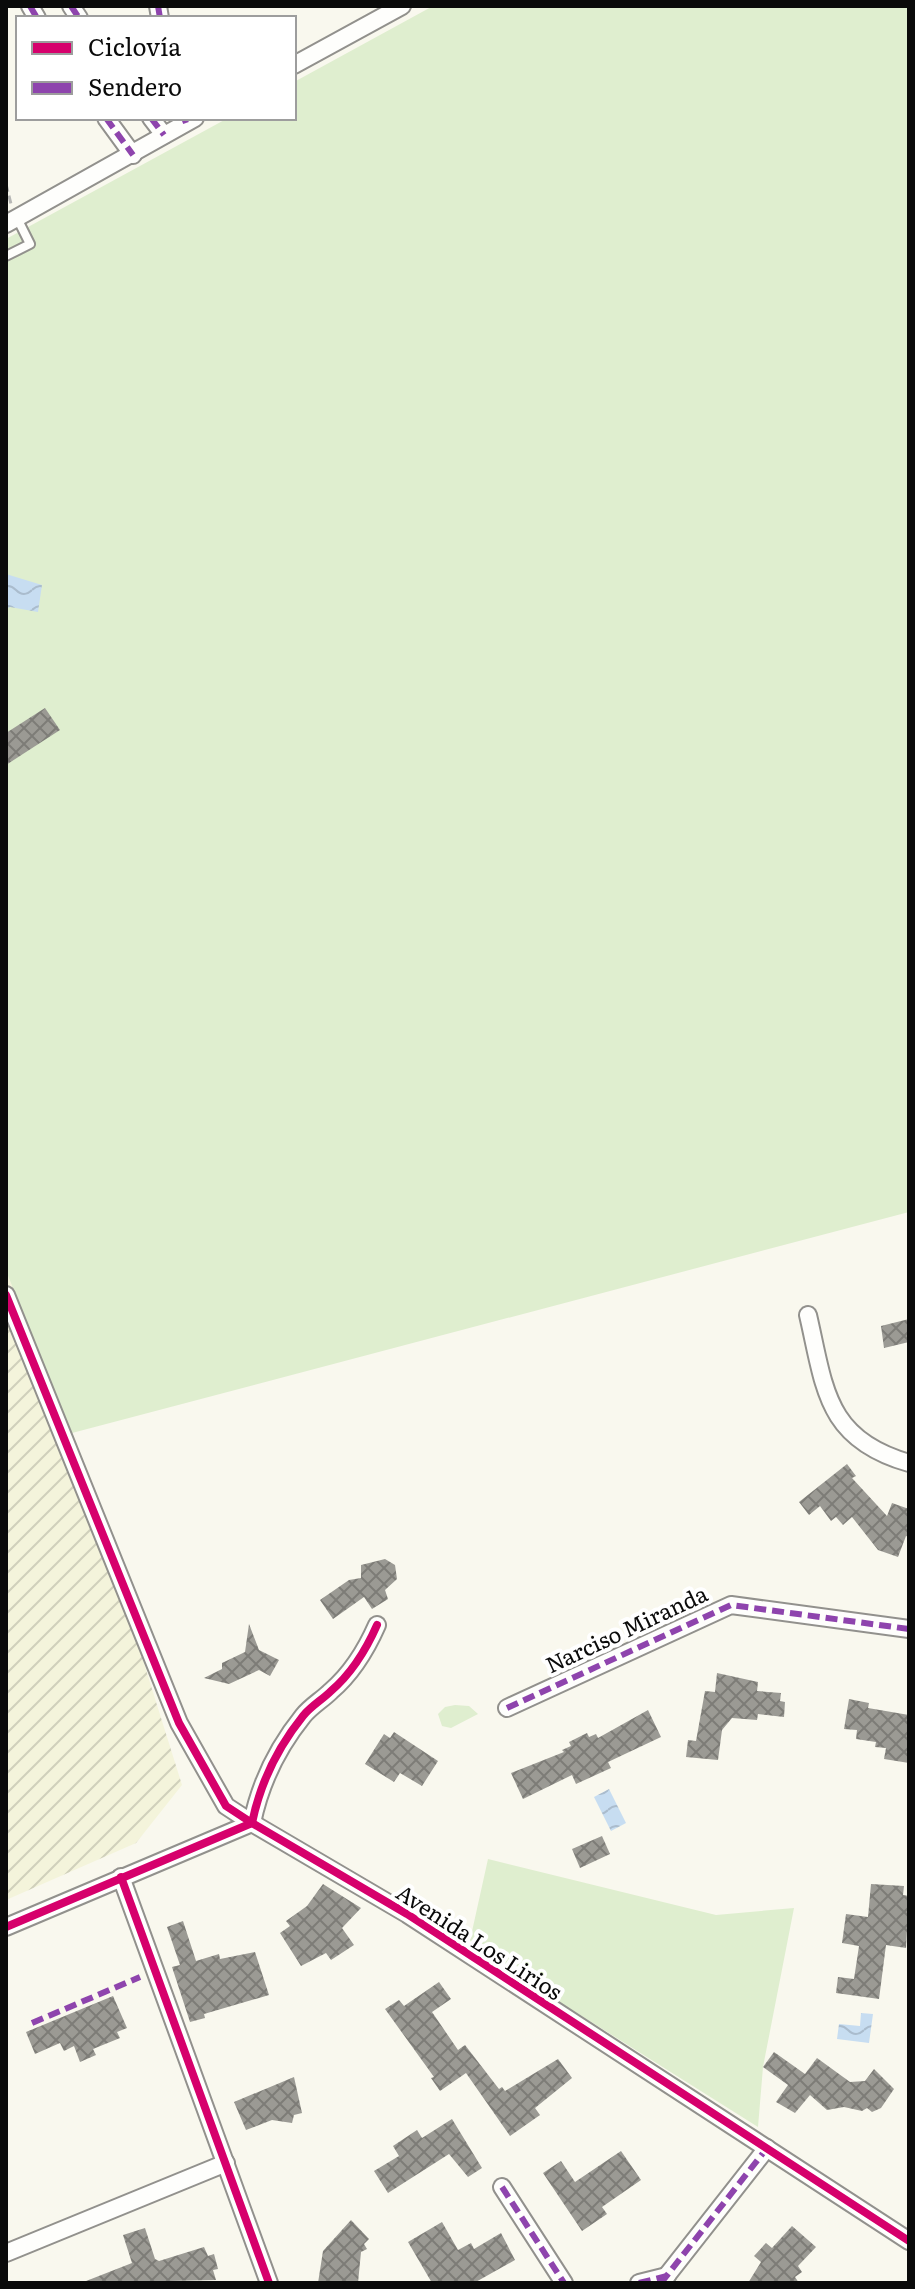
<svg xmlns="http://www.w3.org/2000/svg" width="915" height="2289" viewBox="0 0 915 2289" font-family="Literata,serif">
	<defs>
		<pattern id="farmland-furrows" width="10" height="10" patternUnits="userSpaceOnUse" patternTransform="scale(2)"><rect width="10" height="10" fill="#f4f4db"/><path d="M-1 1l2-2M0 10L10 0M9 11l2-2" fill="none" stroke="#d0d0bb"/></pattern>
		<pattern id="water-waves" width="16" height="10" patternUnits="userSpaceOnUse" patternTransform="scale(2)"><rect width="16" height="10" fill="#c7ddf1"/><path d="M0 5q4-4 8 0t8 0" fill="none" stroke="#aabccd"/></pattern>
		<pattern id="building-cross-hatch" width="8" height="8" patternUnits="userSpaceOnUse" patternTransform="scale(2)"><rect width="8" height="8" fill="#9b9a94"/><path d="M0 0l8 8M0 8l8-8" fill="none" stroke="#7d7c77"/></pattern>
	</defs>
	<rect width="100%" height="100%" fill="#f9f8ee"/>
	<polygon fill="url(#farmland-furrows)" points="6,1271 72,1433 182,1785 136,1843 6,1900"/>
	<g fill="#dfeecf">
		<polygon points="433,6 909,6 909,1212 72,1433 6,1271 6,239 228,118 294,118 294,82"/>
		<polygon points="455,1705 469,1706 478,1714 451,1728 442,1726 438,1714 445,1707"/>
		<polygon points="488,1859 716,1915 794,1908 763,2067 758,2127 469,1945"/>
	</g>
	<g fill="url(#water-waves)">
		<polygon points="6,574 42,585 38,612 10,607 6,609"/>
		<polygon points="609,1789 626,1823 611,1831 594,1797"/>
		<polygon points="861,2013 873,2014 869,2043 837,2039 839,2024 860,2026"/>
	</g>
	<g fill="url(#building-cross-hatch)">
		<polygon points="45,708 60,730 6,765 6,733"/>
		<polygon points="909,1319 909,1342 884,1348 881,1326"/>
		<polygon points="847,1464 856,1476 852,1478 887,1516 892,1503 909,1509 909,1537 906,1536 898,1557 878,1550 852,1517 843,1525 836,1517 831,1521 820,1506 809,1515 799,1502"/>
		<polygon points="385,1559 395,1565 397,1579 385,1590 388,1599 372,1609 364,1597 333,1619 320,1600 349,1580 361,1578 361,1565"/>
		<polygon points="249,1624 259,1650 279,1660 270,1676 259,1670 229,1684 204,1678 222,1669 222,1663 245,1652"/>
		<polygon points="717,1673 758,1682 757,1691 781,1693 780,1701 785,1702 784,1717 758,1714 757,1720 732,1718 722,1730 718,1760 686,1757 688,1740 696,1741 705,1691 715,1692"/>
		<polygon points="849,1699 869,1703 868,1708 909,1715 909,1763 884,1759 886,1748 875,1747 876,1742 856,1739 857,1730 844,1729"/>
		<polygon points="648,1710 661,1737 608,1762 611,1768 576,1784 572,1775 523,1799 511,1773 564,1752 562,1750 571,1746 569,1742 587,1733 589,1737 596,1734 598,1738"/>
		<polygon points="394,1732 438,1761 422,1786 400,1773 394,1782 365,1764 384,1734 390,1738"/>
		<polygon points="602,1836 610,1854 580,1868 572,1849"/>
		<polygon points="323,1884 361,1908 342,1928 354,1945 331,1960 326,1953 301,1966 280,1933 290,1926 286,1921 307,1906"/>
		<polygon points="871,1884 904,1886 903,1895 909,1896 906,1948 886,1945 879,1999 836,1993 838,1977 854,1979 859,1946 842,1943 846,1914 868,1917"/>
		<polygon points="183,1921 196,1961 219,1954 220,1959 255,1952 269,1995 204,2014 205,2018 190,2022 172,1967 180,1965 167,1927"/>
		<polygon points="439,1982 451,1999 432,2012 458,2050 465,2045 499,2089 502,2087 505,2091 558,2059 572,2078 535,2108 540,2115 510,2136 466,2073 440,2091 431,2078 434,2077 385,2009 399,2000 404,2006"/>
		<polygon points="113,1996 127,2028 117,2032 120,2038 93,2049 96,2055 80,2062 74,2046 64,2051 60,2043 35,2054 26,2032"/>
		<polygon points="774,2052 805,2074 817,2058 850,2082 865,2081 874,2069 894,2089 881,2108 872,2112 867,2108 862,2111 844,2107 827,2110 810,2095 795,2113 776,2102 788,2085 763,2067"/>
		<polygon points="294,2077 302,2113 294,2115 292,2123 272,2120 246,2130 234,2102"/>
		<polygon points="452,2119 482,2168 468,2177 449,2154 388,2193 374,2171 399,2156 393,2146 417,2130 422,2138"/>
		<polygon points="621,2151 641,2180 602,2207 607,2214 582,2231 543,2173 561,2161 575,2182"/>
		<polygon points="351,2220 369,2239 364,2244 367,2249 361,2252 358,2283 318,2283 323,2251"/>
		<polygon points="442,2222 458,2250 471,2243 474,2249 501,2233 515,2260 474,2283 432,2283 408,2242"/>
		<polygon points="792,2226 816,2247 798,2266 802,2272 795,2277 799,2283 748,2283 761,2262 754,2256 766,2243 772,2248"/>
		<polygon points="145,2228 155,2259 159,2261 204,2247 208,2256 214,2254 218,2269 213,2270 216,2280 81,2283 132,2263 123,2235"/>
	</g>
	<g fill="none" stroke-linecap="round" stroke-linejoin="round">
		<g stroke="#92918d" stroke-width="12">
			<polyline id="lane" points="6,256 30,244 17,218"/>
		</g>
		<g stroke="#92918d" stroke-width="20">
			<g id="street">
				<polyline points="30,6 37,18"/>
				<polyline points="71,6 79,18"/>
				<polyline points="158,6 160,18"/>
				<polyline points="294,65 402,6"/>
				<polyline points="106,118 133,155"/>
				<polyline points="151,118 164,135"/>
				<polyline points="6,224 195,118"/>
				<path d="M6,1295L179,1723L226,1806L252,1823C260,1784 278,1747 303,1716C311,1706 322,1700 331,1691C352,1673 366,1650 377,1625"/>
				<path d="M808,1315C825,1388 825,1439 909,1463"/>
				<polyline points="507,1708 731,1605 909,1629"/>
				<polyline points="121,1877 269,2283"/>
				<polyline points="6,1927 252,1823 407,1914 909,2241"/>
				<polyline points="502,2187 564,2283"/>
				<polyline points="6,2253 226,2163"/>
				<polyline points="639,2283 667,2276"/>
				<polyline points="661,2283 767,2148"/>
			</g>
		</g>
		<polyline stroke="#b7b7b5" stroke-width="3" stroke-dasharray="8 4" stroke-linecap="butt" points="6,184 11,204"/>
		<use href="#lane" stroke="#fefefc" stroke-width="8"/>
		<use href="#street" stroke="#fefefc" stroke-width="16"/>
		<g stroke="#8e44ad" stroke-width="6" stroke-dasharray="12 6" stroke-linecap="butt">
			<polyline points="30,6 37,18"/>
			<polyline points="71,6 79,18"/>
			<polyline points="158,6 160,18"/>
			<polyline points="106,118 133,155"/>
			<polyline points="151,118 164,135"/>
			<polyline points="184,118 186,123"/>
			<polyline points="507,1708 731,1605 909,1629"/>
			<polyline points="32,2023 140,1977"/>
			<polyline points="502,2187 564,2283"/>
			<polyline points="639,2283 667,2276"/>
			<polyline points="661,2283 767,2148"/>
		</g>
		<g stroke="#fff" stroke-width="13">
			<g id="cycleway">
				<path d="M6,1295L179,1723L226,1806L252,1823C260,1784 278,1747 303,1716C311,1706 322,1700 331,1691C352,1673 366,1650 377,1625"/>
				<polyline points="121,1877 269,2283"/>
				<polyline points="6,1927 252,1823 407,1914 909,2241"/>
			</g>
		</g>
		<use href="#cycleway" stroke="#d6006c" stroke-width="8"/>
	</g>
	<g text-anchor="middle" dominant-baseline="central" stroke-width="8" stroke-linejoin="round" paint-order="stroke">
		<g font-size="22" fill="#0a0a0a" stroke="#fff">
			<text transform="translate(626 1628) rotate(-25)">Narciso Miranda</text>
			<text transform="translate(480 1941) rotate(33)">Avenida Los Lirios</text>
		</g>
	</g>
	<rect width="915" height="2289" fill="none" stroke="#0a0a0a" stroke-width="16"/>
	<rect x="16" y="16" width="280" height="104" fill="#ffffff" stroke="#9d9d9d" stroke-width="2"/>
	<rect x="32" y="42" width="40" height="12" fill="#d6006c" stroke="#9d9d9d" stroke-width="2"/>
	<text x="88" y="56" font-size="24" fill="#0a0a0a">Ciclovía</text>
	<rect x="32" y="82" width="40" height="12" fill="#8e44ad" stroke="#9d9d9d" stroke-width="2"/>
	<text x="88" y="96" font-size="24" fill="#0a0a0a">Sendero</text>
</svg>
